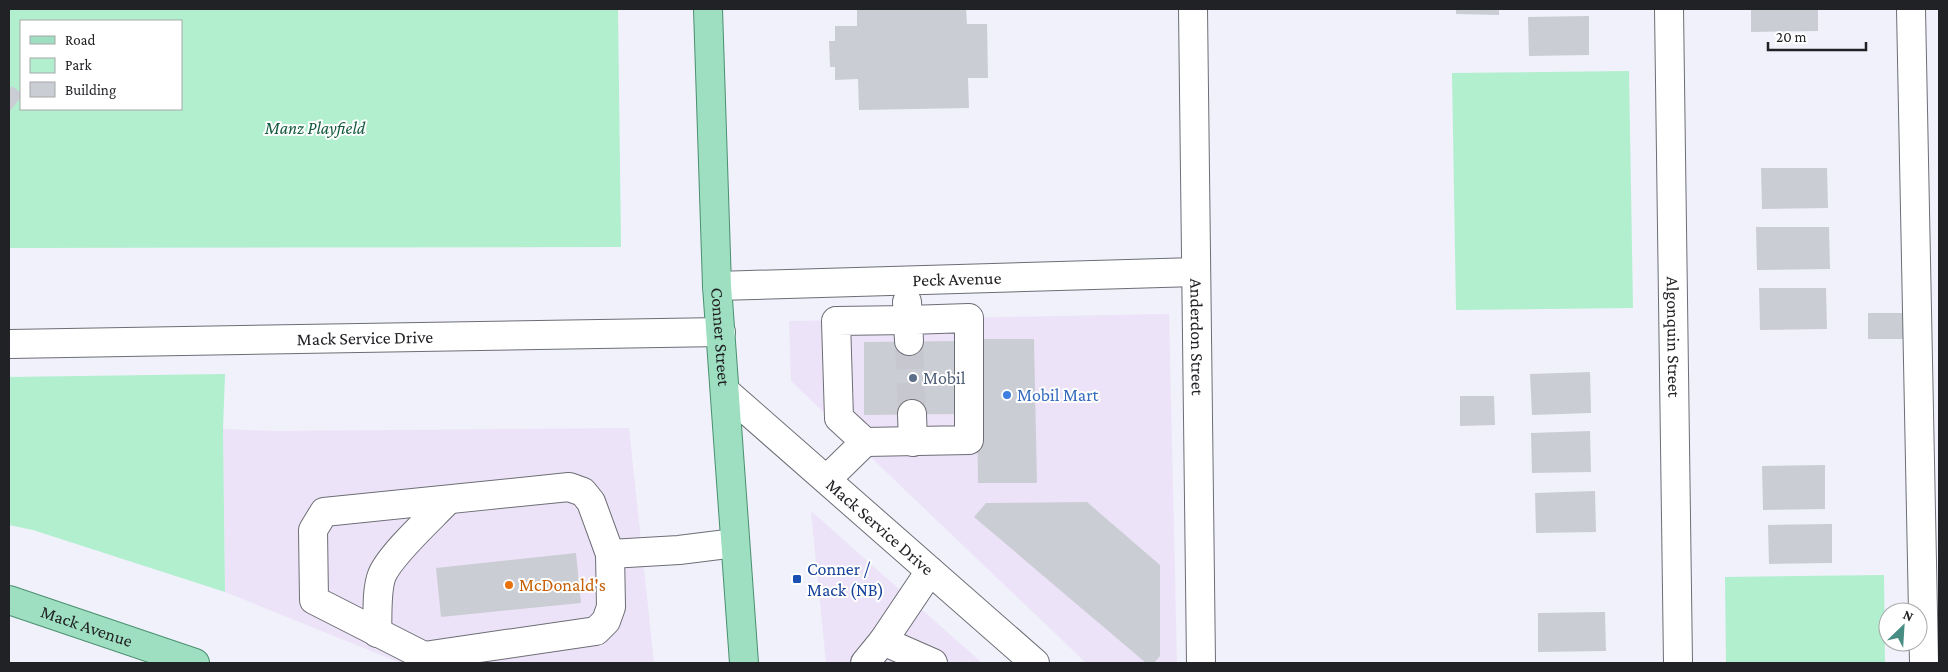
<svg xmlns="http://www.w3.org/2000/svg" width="1948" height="672" viewBox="0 0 1948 672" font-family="'Crimson Pro',serif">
	<rect width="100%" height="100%" fill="#f0f1fa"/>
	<g fill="#ede3f8">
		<polygon points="1169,314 1177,663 1086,663 791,381 789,321"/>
		<polygon points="629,428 654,663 401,663 225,592 223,429 275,431"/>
		<polygon points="811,511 982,663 826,663"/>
	</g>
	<g fill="#b1efcf" fill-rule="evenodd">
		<path d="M9,9H618L621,247L9,248ZM21,21H181V109H21Z"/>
		<polygon points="1629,71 1633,308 1456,310 1452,73"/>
		<polygon points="225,374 223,429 225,592 33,530 9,525 9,377"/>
		<polygon points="1884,575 1885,663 1726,663 1725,577"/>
	</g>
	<g fill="#cbcdd4">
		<polygon points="857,9 966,9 967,24 987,24 988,78 968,78 969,108 859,110 858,79 835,80 835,67 830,67 829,41 835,41 835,26 857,26"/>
		<polygon points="1456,9 1499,9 1499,15 1456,14"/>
		<polygon points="1751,9 1818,9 1818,31 1751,32"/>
		<polygon points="1589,16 1589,55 1529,56 1528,17"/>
		<polygon points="12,86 21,93 21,97 11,110 9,109 9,90"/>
		<polygon points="1761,168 1827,168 1828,208 1762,209"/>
		<polygon points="1756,227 1829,227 1830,269 1757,270"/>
		<polygon points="1759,288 1826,288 1827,329 1760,330"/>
		<polygon points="1868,313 1904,313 1905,339 1868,339"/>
		<polygon points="976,339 1034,339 1037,483 978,483"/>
		<polygon points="959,341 960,414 864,415 864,342"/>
		<polygon points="1590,372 1591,413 1532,415 1530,374"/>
		<polygon points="1460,396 1494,396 1495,425 1460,426"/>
		<polygon points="1590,431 1591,472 1532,473 1531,433"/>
		<polygon points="1825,465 1825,509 1763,510 1762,466"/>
		<polygon points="1595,491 1596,532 1536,533 1535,493"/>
		<polygon points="1087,502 1160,565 1160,656 1154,663 1146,663 974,517 986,503"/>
		<polygon points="1832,524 1832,563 1769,564 1768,525"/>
		<polygon points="576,553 581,603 441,617 436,568"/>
		<polygon points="1605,612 1606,651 1538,652 1538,613"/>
	</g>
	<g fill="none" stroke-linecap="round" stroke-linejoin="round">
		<polyline stroke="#c7c8cf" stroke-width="28" stroke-dasharray="28 14" stroke-linecap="butt" points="909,341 912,414"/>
		<g stroke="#6c6e75" stroke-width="30">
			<g id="minor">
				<path id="s1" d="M1193,9L1201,663"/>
				<path id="s2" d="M1669,9L1678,663"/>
				<polyline points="1911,9 1924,663"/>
				<path id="s3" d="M717,286L1196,272"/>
				<path id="s4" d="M9,344L721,332"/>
				<path id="s5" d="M725,391L1035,663"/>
				<polyline points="912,414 913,442"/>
				<polyline points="865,442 969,440 969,318 908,320 909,341"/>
				<polyline points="827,479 865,442 839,418 836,321 908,320 907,302"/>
				<polygon points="569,487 583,492 591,502 610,554 611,607 606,621 596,631 424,656 314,600 313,530 324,512"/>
				<polyline points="610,554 679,550 735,543"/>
				<path d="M377,633C378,616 376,590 382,575C391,554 431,518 448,500"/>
				<polyline points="883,641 933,663"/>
				<polyline points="865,663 883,641 930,571"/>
			</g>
		</g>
		<g stroke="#498f70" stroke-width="30">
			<g id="major">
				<path id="s6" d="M708,9L717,286L744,663"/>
				<path id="s7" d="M9,600L195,663"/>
			</g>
		</g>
		<use href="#minor" stroke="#fff" stroke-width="28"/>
		<use href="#major" stroke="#9fdfc1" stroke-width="28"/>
	</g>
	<circle fill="#5c6f8a" stroke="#fff" stroke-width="2" cx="913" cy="378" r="5"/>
	<circle fill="#3f7fe0" stroke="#fff" stroke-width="2" cx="1007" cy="395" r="5"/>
	<rect fill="#1a4fb4" stroke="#fff" stroke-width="2" x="792" y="574" width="10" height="10" rx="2.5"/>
	<circle fill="#e8710a" stroke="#fff" stroke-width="2" cx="509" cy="585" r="5"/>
	<g text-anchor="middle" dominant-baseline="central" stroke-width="4" stroke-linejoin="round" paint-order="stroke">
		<g font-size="18" font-style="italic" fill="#145a3e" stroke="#fff">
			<text x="315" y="128">Manz Playfield</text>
		</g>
		<g font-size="18" fill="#212225" stroke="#fff">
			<text stroke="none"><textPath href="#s3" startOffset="240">Peck Avenue</textPath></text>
			<text stroke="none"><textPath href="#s6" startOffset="328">Conner Street</textPath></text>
			<text stroke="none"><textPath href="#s1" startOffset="328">Anderdon Street</textPath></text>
			<text stroke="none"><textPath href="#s2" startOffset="328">Algonquin Street</textPath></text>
			<text stroke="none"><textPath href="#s4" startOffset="356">Mack Service Drive</textPath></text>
			<text stroke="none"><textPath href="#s5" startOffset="206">Mack Service Drive</textPath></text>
			<text stroke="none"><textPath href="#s7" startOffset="82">Mack Avenue</textPath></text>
		</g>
		<g font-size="18" fill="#4e5e75" stroke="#fff" text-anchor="start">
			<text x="923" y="378">Mobil</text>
		</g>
		<g font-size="18" fill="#366cbe" stroke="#fff" text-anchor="start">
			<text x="1017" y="395">Mobil Mart</text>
		</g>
		<g font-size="18" fill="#164399" stroke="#fff" text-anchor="start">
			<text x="807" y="569">Conner /<tspan x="807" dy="21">Mack (NB)</tspan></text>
		</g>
		<g font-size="18" fill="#c56008" stroke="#fff" text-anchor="start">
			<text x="519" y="585">McDonald's</text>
		</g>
	</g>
	<rect width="1948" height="672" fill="none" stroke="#212225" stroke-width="20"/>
	<rect x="20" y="20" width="162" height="90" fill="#ffffff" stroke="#a6a7a8"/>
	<rect x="30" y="36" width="25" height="8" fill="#9fdfc1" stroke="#a6a7a8"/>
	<text x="65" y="45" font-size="15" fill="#212225">Road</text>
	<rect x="30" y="58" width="25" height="15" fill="#b1efcf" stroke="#a6a7a8"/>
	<text x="65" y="70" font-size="15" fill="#212225">Park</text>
	<rect x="30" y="82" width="25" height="15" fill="#cbcdd4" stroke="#a6a7a8"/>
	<text x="65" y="95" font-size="15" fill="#212225">Building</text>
	<g transform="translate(1903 627) rotate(25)"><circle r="24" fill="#ffffff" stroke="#a6a7a8"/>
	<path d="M0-4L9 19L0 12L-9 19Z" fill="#488d83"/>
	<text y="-8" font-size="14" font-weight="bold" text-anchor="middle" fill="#212225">N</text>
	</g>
	<path d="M1768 42v8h98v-8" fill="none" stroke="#212225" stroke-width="2.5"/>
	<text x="1776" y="42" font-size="15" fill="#212225" stroke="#ffffff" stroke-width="4" paint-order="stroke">20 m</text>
</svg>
